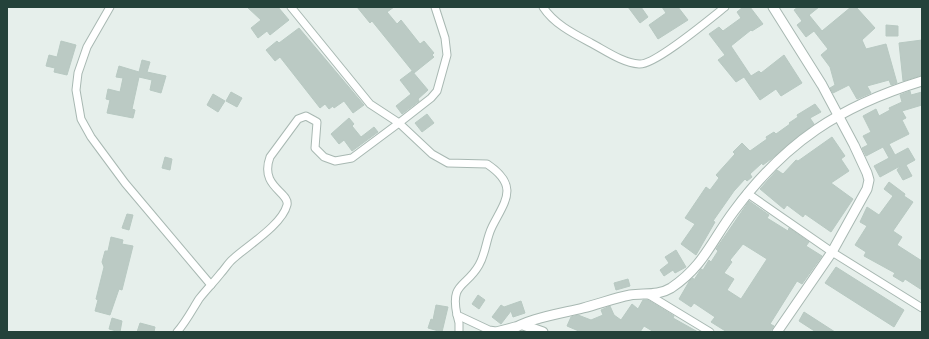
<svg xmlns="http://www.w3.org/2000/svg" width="929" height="339" viewBox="0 0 929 339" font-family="'Roboto Condensed',sans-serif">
	<rect width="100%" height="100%" fill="#e6efeb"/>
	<g fill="#bbcac4" stroke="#b8c9c2" fill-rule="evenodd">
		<polygon points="247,7 278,7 289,20 270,35 267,31 258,38 251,28 261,20"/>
		<polygon points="357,7 394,7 387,12 397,24 401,20 420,44 424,41 434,53 432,55 434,57 414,73 372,21 370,23"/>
		<polygon points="628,7 641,7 648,17 640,23"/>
		<polygon points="662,7 678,7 688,20 658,39 649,25 666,13"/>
		<polygon points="743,7 750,7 763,24 752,31 751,30 731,46 751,76 759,71 761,73 784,55 802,83 781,96 776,89 760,100 744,77 736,82 718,60 725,55 709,34 719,27 723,31 741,18 737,12"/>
		<polygon points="798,7 819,7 809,15 822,31 851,7 856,7 875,28 862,40 866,49 886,44 897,83 891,85 889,80 867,86 871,93 857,99 849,85 833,93 830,88 835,85 830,67 821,55 828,49 814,31 806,37 797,25 802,21 794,10"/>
		<polygon points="886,25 898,26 898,36 886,36"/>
		<polygon points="299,28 364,105 353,113 344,101 334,108 333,106 329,109 325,104 320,108 280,57 275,61 266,50 277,41 279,43"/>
		<polygon points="922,40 922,75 903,81 899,43"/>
		<polygon points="61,41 76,45 67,75 54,72 55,68 46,66 49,55 57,57"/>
		<polygon points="142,60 150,62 147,72 166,76 161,93 150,90 152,80 139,77 132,109 135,110 133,118 107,113 110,100 106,99 108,89 120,92 123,78 116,77 119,66 139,72"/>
		<polygon points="412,71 428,90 418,99 419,101 402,114 396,106 411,94 400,80"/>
		<polygon points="910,91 911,95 922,92 922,105 902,111 906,118 902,120 909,134 889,144 895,155 908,148 915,160 906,165 912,176 903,180 897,170 900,166 880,177 874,166 889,158 883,147 866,156 862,148 868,145 863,136 871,132 863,116 876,109 879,116 890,110 889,108 902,102 900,95"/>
		<polygon points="231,92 242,98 237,107 226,101"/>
		<polygon points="213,94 225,101 218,112 207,105"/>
		<polygon points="815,104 821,112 810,118 814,124 771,159 763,165 762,163 750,174 752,177 747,181 745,179 734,191 713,221 715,222 696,255 681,244 695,224 685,218 706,187 710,190 719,178 716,175 735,154 733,152 742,143 750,151 767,139 766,137 774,132 776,134 790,124 789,123 798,117 797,115"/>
		<polygon points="427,114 434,123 422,132 415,123"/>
		<polygon points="349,118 354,124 352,126 361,137 374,127 378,132 352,151 344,140 339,144 331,134"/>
		<polygon points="832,137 845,156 841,159 849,171 831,183 853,199 831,232 805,214 803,217 787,205 784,209 760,189 777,170 783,174 796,160 798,161"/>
		<polygon points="165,157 172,159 170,170 162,168"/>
		<polygon points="889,182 905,194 904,196 913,202 893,231 902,237 897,245 922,261 922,290 905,279 903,282 893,276 895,273 864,256 866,252 855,245 867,226 860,222 867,207 879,215 893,196 884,189"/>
		<path d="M749,201L769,215L767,218L788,231L789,228L809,242L806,246L822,256L802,284L797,281L770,324L774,326L770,332H727L711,322L715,317L694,303L691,307L679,299L690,280L693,278L694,280L701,269L703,270L709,260L711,262L718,251L716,249ZM743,244L767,259L741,299L727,290L734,279L724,273L732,262L730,260Z"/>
		<polygon points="127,214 133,215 129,230 122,228"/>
		<polygon points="111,237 123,240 122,244 133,246 122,290 119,289 110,315 95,311 98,300 96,299 104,267 102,262 105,251 108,251"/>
		<polygon points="676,250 686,267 675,273 673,270 664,276 660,270 669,263 665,257"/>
		<polygon points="836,267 904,310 894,327 825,283"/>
		<polygon points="628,279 630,286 616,290 614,283"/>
		<polygon points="478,295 485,300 479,309 472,304"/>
		<polygon points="643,300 648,300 674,316 673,318 698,332 654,332 644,326 640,332 581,332 567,326 571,317 578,315 591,320 603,315 601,310 610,306 614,315 621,320 632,304 638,309"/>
		<polygon points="521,301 525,313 513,317 511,311 501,324 492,317 501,305 504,307"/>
		<polygon points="436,305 448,307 442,332 428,328 431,319 433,320"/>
		<polygon points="804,312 835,332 816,332 799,321"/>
		<polygon points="112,318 122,321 120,332 109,329"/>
		<polygon points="140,323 155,327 154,332 137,332"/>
	</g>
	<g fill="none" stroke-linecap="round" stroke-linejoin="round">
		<g stroke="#a8b8b2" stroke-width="9">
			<g id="minor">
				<polyline points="110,7 87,47 78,73 76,90 81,119 91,137 125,183 211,285"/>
				<path d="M291,7L370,104L399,123L432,154L448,163L487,164C520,186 505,201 492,227C486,239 486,253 479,265C466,288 450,282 457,315L489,330L496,331L515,326"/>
				<path d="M543,7C554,24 574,34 591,43C606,51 623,63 639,64C654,66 711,18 725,7"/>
				<polyline points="747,193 832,252 922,308"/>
				<polyline points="649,295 710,332"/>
				<polyline points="457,315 459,323 459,332"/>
				<path d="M177,332C186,322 192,310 199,299C206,290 214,282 221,273C225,269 228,263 233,259C247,246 282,225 287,205C290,192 259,187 270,157L298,119L306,116L317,122L315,148L324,157L335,161L352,158L399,123L431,98L437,91L447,55L445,38L435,7"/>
			</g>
		</g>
		<g stroke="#a8b8b2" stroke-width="11">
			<g id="tertiary">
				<polyline points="773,7 822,85 854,145 867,173 869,180 867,189 832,252 777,332"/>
				<polyline points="523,325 543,332"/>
				<path d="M509,332C523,319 564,313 583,308C599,304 614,298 630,295C645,293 658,296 671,288C704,266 712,240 734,211C785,142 840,106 922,81"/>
			</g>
		</g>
		<use href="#minor" stroke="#fff" stroke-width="7"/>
		<use href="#tertiary" stroke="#fff" stroke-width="9"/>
	</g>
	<rect width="929" height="339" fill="none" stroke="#24423a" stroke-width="16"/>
</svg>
